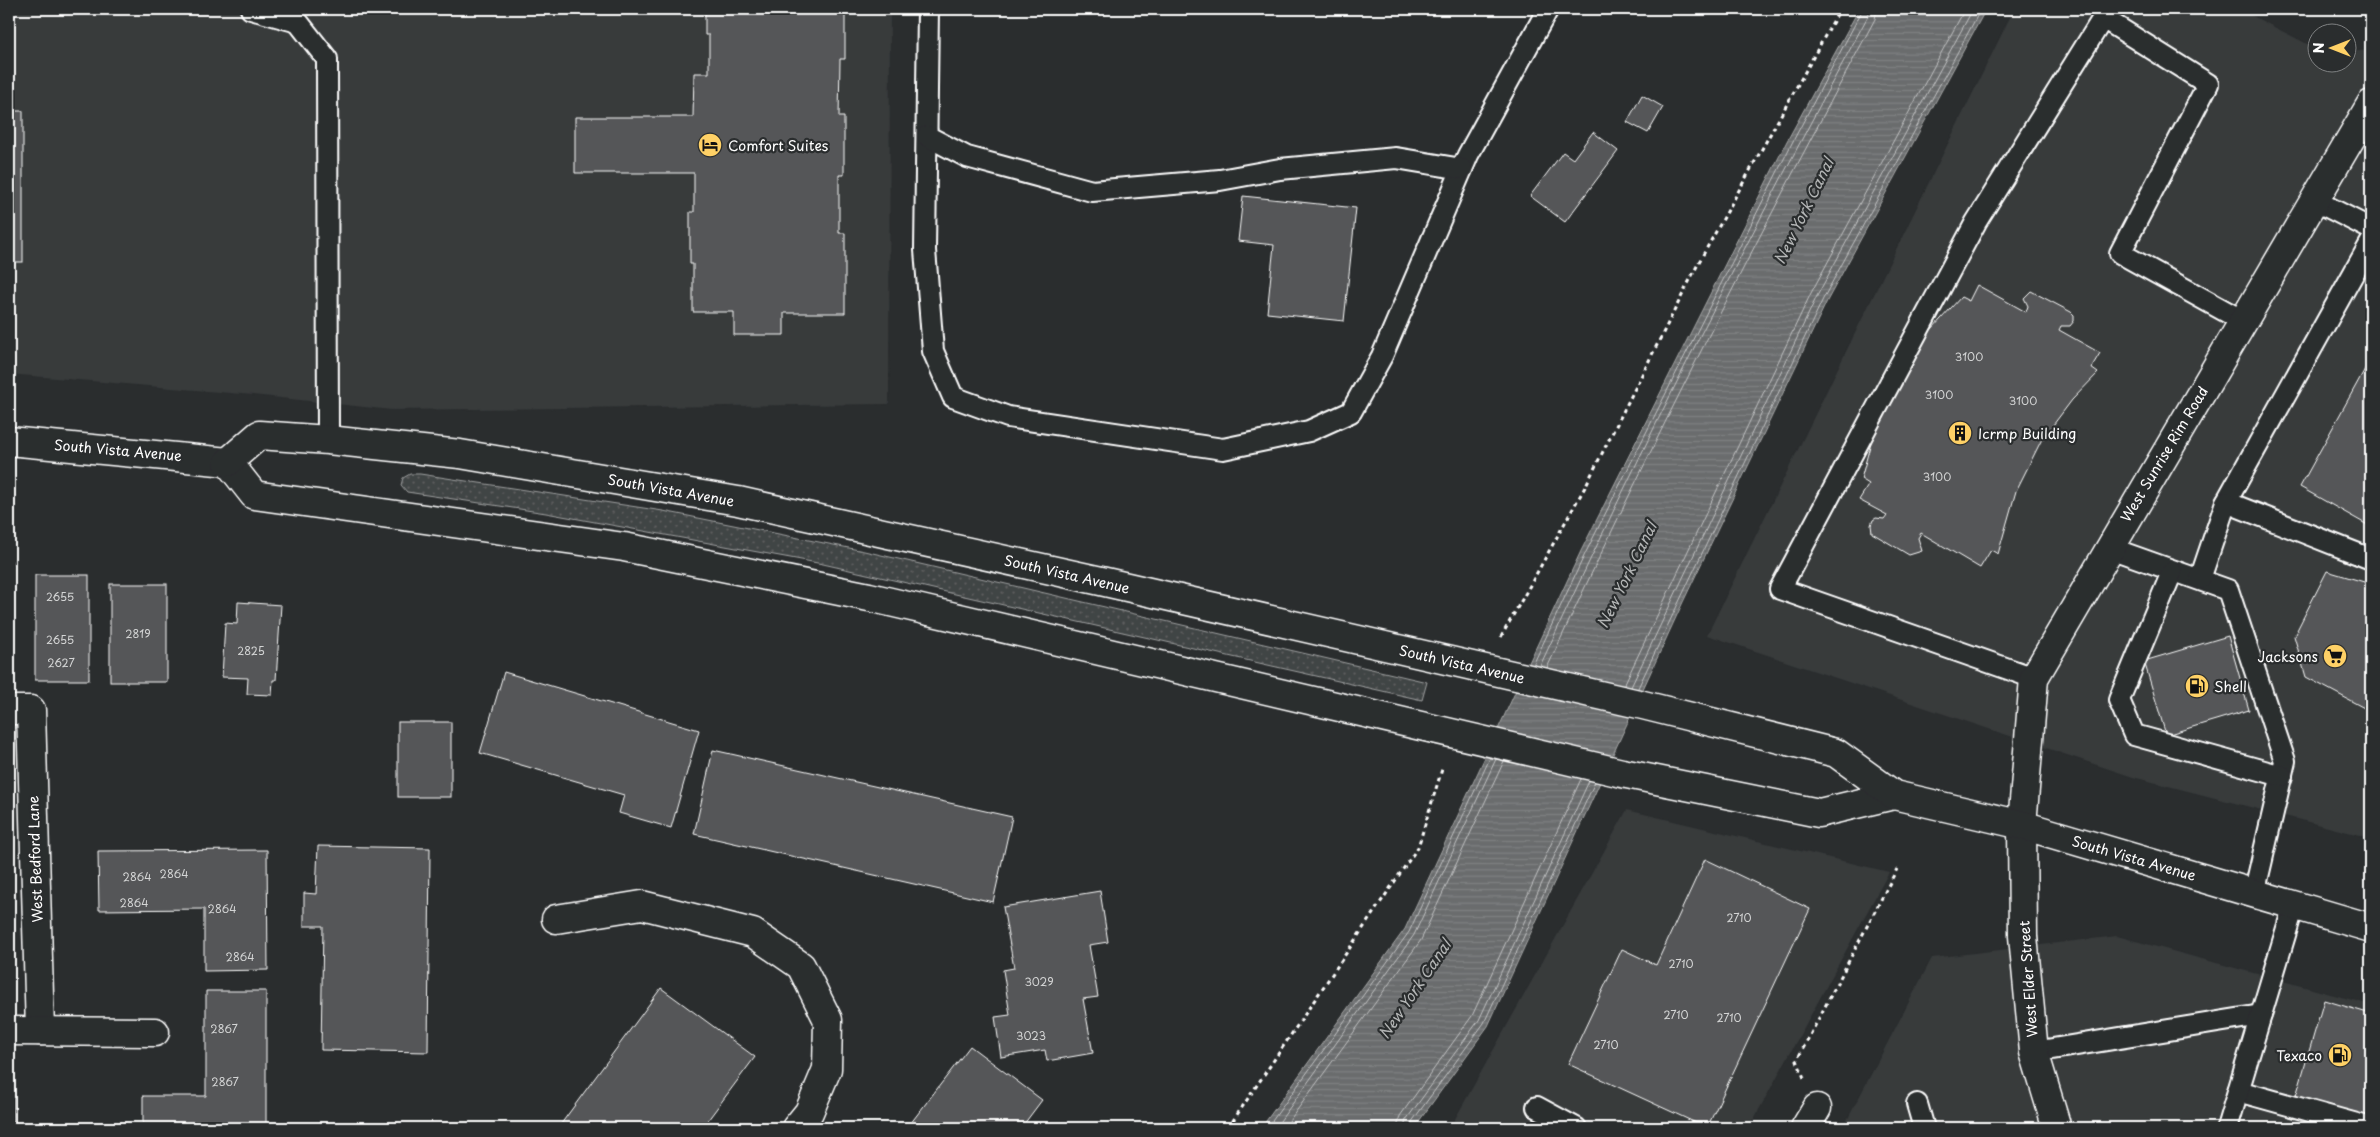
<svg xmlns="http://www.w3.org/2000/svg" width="2380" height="1137" viewBox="0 0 2380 1137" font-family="'Playpen Sans',sans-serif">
	<defs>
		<pattern id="grass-dots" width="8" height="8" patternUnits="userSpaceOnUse" patternTransform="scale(1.25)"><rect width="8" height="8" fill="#414445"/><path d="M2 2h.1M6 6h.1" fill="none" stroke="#5e6061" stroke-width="1.8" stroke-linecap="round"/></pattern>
		<pattern id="water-rules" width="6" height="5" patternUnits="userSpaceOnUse" patternTransform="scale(1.25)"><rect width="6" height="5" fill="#6a6c6d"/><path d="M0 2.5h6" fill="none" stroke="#808283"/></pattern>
	</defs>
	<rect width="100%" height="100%" fill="#2a2d2e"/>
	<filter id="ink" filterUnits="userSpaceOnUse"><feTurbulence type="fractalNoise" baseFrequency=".02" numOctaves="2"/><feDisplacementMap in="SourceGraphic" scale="10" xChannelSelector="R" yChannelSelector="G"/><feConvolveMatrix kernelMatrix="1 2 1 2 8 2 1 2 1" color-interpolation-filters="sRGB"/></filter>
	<g filter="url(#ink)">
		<g fill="#373a3b">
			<polygon points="9,9 890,9 889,404 392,410 253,395 9,374"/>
			<polygon points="2014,9 2239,9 2317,49 2318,62 2348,62 2348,52 2371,50 2371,838 2133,777 1707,635"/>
			<polygon points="1627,810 1889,872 1749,1128 1450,1128"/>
			<polygon points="2117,936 2371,1005 2371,1128 1843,1128 1932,958"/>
		</g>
		<polygon fill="url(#grass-dots)" stroke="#a0a2a2" points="420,474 663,511 864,551 1427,682 1422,700 823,564 546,513 407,492 401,485 403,478 410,474"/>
		<polygon fill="url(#water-rules)" stroke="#a6a7a7" points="1859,9 1986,9 1827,301 1683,602 1488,1026 1414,1128 1261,1128 1405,929 1581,551 1787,141"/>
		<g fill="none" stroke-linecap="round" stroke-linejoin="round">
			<g stroke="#c3c4c5" stroke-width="1">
				<polyline points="1533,665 1585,554 1792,143 1863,9"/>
				<path d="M1540,666C1642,446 1752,229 1868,16L1870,9"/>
				<path d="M1547,668C1649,448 1760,232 1875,19L1877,9"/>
				<polyline points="1624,685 1811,293 1965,9"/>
				<polyline points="1631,687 1817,296 1973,9"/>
				<polyline points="1638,688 1823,299 1981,9"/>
				<polyline points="1267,1128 1409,932 1490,758"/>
				<polyline points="1275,1128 1414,935 1496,759"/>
				<polyline points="1284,1128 1421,940 1504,761"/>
				<polyline points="1397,1128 1400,1116 1472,1016 1581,779"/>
				<polyline points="1404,1128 1406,1120 1479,1020 1589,781"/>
				<polyline points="1410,1128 1411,1123 1484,1023 1595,782"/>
			</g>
		</g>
		<g fill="#555758" stroke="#fff">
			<polygon points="705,9 845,9 845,59 840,59 839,117 844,117 844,175 839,175 839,233 845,233 845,313 784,313 784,335 734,335 734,312 693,312 693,264 690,264 690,212 694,212 694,173 575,173 575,117 693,117 694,73 709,73 709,35 705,35"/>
			<polygon points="1642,95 1663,107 1648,133 1627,122"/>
			<rect x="9" y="111" width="14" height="151"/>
			<polygon points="1593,132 1618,151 1565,222 1530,196 1563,152 1573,159"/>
			<polygon points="1243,196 1356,208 1344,321 1267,313 1274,245 1238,241"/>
			<polygon points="1977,285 2026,312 2028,306 2024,298 2031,291 2071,312 2074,315 2074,321 2070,326 2061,326 2059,330 2100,353 2091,368 2098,373 2072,400 2041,441 2016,491 1998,554 1991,550 1980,568 1921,533 1918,538 1922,551 1909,555 1872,533 1871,525 1873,520 1876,518 1884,519 1887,515 1859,500 1869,484 1861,479 1876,424 1921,341 1961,297 1969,301"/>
			<polygon points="2371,358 2371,527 2300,487"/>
			<rect x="9" y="561" width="2" height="58"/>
			<polygon points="2327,571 2371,584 2371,703 2368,710 2306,677 2294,636"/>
			<rect x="35" y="575" width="54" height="105"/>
			<rect x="110" y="584" width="57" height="98"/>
			<polygon points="238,602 281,605 276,680 273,680 272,695 247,694 248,678 222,677 225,623 237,624"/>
			<polygon points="2228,636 2249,710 2166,735 2144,661"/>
			<polygon points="504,672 699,730 671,828 619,813 624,795 480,753"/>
			<rect x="398" y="722" width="53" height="75"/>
			<polygon points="713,750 1012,817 993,902 694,834"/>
			<polygon points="318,846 430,848 428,1052 321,1050 323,926 304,926 304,893 316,894"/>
			<polygon points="267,850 268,970 204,971 204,909 99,910 98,851"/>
			<polygon points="1705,859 1810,909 1707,1128 1568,1064 1622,949 1656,965"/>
			<polygon points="1100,891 1108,942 1089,945 1098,997 1083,999 1093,1053 1047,1061 1045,1050 1001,1057 995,1017 1010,1015 1003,970 1014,968 1003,907"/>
			<polygon points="661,988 755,1057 702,1128 558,1128"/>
			<polygon points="206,991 266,991 266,1128 143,1128 143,1096 206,1096"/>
			<polygon points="2324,1000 2371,1014 2371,1118 2296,1096"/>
			<polygon points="970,1046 1042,1100 1021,1128 907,1128"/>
			<rect x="9" y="1090" width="4" height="38"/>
		</g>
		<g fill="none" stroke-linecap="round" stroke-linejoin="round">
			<g stroke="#fff" stroke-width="24">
				<g id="service">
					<polyline points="251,9 298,22 327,59 328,440"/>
					<polyline points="928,9 925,250 933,351 953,397 1008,417 1223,449 1309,431 1351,412 1382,356 1468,155 1548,9"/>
					<polyline points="927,136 967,157 1092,191 1220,180 1280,169 1396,158 1462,169"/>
					<polyline points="2314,200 2371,229"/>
					<polyline points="2371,242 2226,502 2371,559"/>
					<polyline points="2110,548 2228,590 2285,761 2254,894"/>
					<polyline points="2172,572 2119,700 2134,735 2282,776"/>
					<polyline points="2200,579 2226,502"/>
					<polyline points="2034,678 1780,589 1976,222 2103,18 2208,84 2120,253 2243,321"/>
					<polyline points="2034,1052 2261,1015"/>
					<polyline points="2238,1091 2371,1128"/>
					<polyline points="1917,1104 1924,1128"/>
					<polyline points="1537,1107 1576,1128"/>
					<polyline points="2227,1128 2294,905"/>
				</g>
			</g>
			<g stroke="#fff" stroke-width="31">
				<g id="minor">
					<polyline points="9,710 31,710 40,1031"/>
					<polyline points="2022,825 2034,678 2371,104"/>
					<polyline points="556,919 642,905 753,933 801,966 828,1020 827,1069 809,1112 796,1128"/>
					<polyline points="9,1031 155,1032"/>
					<polyline points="1805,1128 1817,1108"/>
				</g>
			</g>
			<g stroke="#fff" stroke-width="31">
				<polyline id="tertiary" points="2022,825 2023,936 2034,1052 2057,1128"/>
			</g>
			<g stroke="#fff" stroke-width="31">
				<g id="primary">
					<polyline points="9,441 228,462 254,495 624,547 869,597 1622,773 1819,813 1894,795"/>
					<polyline points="228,462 259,435 328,440 460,454 738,501 1101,581 1643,705 1836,753 1894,795 2022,825 2371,928"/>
				</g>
			</g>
			<g stroke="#fff" stroke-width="3" stroke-dasharray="4 4" stroke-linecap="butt">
				<polyline points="1501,637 1585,487 1699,262 1840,9"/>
				<polyline points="1804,1078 1797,1060 1897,869"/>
				<polyline points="1228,1128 1418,847 1443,766"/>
			</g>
			<use href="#service" stroke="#2a2d2e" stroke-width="20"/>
			<use href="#minor" stroke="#2a2d2e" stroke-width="28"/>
			<use href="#tertiary" stroke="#2a2d2e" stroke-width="28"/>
			<use href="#primary" stroke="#2a2d2e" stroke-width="28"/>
		</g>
	</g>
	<defs>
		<g id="hotel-disc" transform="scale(1.25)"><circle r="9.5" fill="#ffd166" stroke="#2a2d2e"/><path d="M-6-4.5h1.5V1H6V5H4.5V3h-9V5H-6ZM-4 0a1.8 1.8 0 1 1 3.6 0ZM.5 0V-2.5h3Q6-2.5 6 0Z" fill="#111"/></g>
		<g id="building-disc" transform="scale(1.25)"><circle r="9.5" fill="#ffd166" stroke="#2a2d2e"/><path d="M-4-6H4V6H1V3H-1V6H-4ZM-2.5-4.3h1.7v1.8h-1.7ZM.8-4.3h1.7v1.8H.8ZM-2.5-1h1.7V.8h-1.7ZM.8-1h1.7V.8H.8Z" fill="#111"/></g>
		<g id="supermarket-disc" transform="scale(1.25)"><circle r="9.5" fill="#ffd166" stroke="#2a2d2e"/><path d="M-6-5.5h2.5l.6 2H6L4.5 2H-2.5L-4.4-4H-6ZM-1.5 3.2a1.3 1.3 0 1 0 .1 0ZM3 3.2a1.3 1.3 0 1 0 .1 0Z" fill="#111"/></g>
		<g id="fuel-disc" transform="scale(1.25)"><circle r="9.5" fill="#ffd166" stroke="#2a2d2e"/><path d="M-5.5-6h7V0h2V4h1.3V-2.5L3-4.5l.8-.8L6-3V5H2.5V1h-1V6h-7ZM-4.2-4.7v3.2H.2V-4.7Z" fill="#111"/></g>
	</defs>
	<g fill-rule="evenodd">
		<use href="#hotel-disc" x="710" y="145"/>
		<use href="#building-disc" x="1960" y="433"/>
		<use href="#supermarket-disc" x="2335" y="656"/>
		<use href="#fuel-disc" x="2197" y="686"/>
		<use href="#fuel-disc" x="2340" y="1055"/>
	</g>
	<g text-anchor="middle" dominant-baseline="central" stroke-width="4.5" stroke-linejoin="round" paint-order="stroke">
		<g font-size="11" fill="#d4d5d5">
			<text x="1969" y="356">3100</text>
			<text x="1939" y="394">3100</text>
			<text x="2023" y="400">3100</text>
			<text x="1937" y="476">3100</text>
			<text x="60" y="596">2655</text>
			<text x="138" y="633">2819</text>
			<text x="60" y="639">2655</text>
			<text x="251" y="650">2825</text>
			<text x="61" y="662">2627</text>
			<text x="174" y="873">2864</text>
			<text x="137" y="876">2864</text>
			<text x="134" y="902">2864</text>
			<text x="222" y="908">2864</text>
			<text x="1739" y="917">2710</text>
			<text x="240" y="956">2864</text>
			<text x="1681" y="963">2710</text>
			<text x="1039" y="981">3029</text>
			<text x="1676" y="1014">2710</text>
			<text x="1729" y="1017">2710</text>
			<text x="224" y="1028">2867</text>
			<text x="1031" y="1035">3023</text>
			<text x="1606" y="1044">2710</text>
			<text x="225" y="1081">2867</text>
		</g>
		<g font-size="14" fill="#fff" stroke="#2a2d2e" text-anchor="start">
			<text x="728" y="145">Comfort Suites</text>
			<text x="1978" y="433">Icrmp Building</text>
			<text x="2318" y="656" text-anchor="end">Jacksons</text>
			<text x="2214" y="686">Shell</text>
			<text x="2322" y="1055" text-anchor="end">Texaco</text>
		</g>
		<g font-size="14" fill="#fff" stroke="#2a2d2e">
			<text transform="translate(118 450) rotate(5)">South Vista Avenue</text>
			<text transform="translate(2164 454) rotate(-59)">West Sunrise Rim Road</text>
			<text transform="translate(671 490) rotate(10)">South Vista Avenue</text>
			<text transform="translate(1067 574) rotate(13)">South Vista Avenue</text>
			<text transform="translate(1462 664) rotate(13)">South Vista Avenue</text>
			<text transform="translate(2134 858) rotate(16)">South Vista Avenue</text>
			<text transform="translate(35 859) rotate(-92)">West Bedford Lane</text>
			<text transform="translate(2028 979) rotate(-94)">West Elder Street</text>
		</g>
		<g font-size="15" font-style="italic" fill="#b4b6b6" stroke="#2a2d2e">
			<text transform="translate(1803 211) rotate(-64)">New York Canal</text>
			<text transform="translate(1626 575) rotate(-64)">New York Canal</text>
			<text transform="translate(1414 989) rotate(-56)">New York Canal</text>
		</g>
	</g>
	<rect width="2380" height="1137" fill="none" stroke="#2a2d2e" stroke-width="30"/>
	<rect x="15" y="15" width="2350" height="1107" fill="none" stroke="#fff" stroke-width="2" filter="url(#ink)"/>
	<g transform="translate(2332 48) rotate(270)"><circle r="24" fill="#2a2d2e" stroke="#7f8182"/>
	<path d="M0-4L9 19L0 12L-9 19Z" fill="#ffd166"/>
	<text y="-8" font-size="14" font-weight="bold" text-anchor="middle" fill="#ffffff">N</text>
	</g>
</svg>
